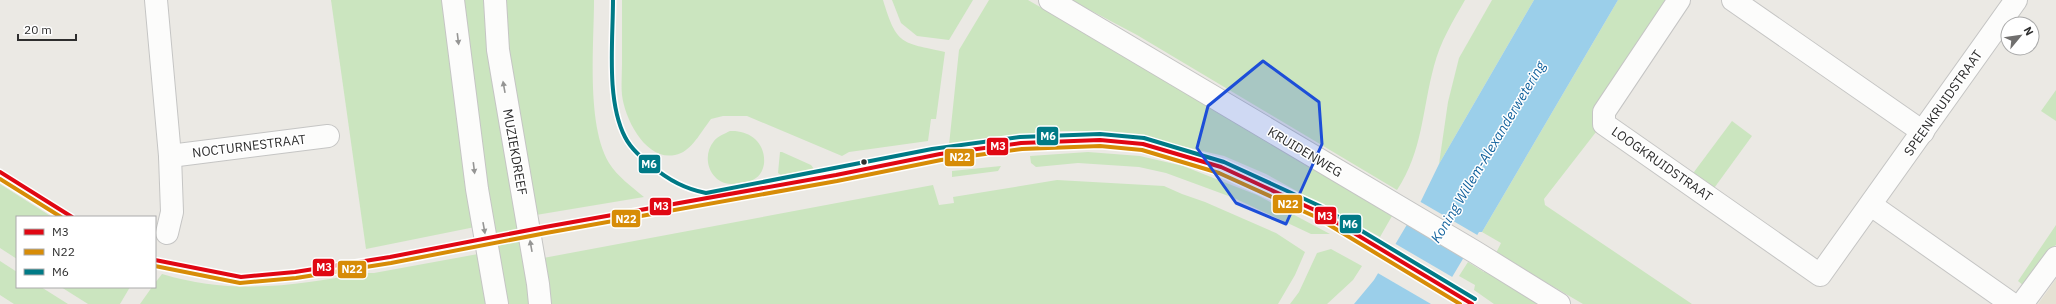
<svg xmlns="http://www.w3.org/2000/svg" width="2056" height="304" viewBox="0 0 2056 304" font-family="'IBM Plex Sans',sans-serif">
	<rect width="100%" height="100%" fill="#ebe9e4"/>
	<polygon fill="#e5e1d3" points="2056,279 2056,304 2038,304"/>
	<g fill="#cbe5bf">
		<polygon points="331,0 449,0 480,226 366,249"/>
		<polygon points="459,0 487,0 534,304 502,304"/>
		<path d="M501,0H594C594,45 586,124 609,163C617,176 632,187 644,197L536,215Z"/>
		<path d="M622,0H883C897,46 901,42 945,52L936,119H931L928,141L849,152L842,156L747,116H723L711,119C703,129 693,148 681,153C649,167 625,121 622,95C621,85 622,74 622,64C622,43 622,21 622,0Z"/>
		<polygon points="892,0 973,0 949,40 917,36 901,23"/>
		<polygon points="989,0 1028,0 1208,104 1384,210 1392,216 1380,237 1266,174 1224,156 1135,135 1095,131 1049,131 949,145 959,50"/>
		<path d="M1071,0H1465C1453,21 1440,42 1434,66C1422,110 1423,151 1397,190L1137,35Z"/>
		<polygon points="1492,0 1534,0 1439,164 1448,102 1459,58"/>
		<polygon points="1618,0 1668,0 1593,110 1596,132 1544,199 1545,205 1692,304 1583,304 1496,253 1501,243 1482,232"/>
		<polygon points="2056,90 2056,121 2041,111"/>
		<polygon points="1732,121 1752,136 1712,191 1691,176"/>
		<path d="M730,131C749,130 766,142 764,164C762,175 756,180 746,182C741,182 736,184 731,184C709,183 701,156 714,141C718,136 724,134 730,131Z"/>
		<polygon points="780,152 782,152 811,165 814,169 781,175 778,173"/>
		<polygon points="1088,152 1140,156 1183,166 1257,195 1330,234 1311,234 1234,198 1166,173 1139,167 1078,163 1036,167 1031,163 1030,156"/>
		<polygon points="1001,166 998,171 952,177 952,171"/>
		<polygon points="1057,180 1164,186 1182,194 1205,202 1276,233 1305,252 1295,275 1278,304 546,304 538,259 933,185 939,205 954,203 953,197"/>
		<polygon points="0,184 52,217 17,217 17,259 0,248"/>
		<polygon points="2056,225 2056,245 2052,248 2024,286 2018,281"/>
		<polygon points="1331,249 1362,266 1353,280 1327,304 1290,304 1299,292 1317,253"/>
		<path d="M478,254L491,304H140L152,287H155V283L162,274C235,296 294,285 367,273H374Z"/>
		<polygon points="0,261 17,272 17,287 41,287 68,304 14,304 0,295"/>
		<polygon points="1468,262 1484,272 1488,267 1548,304 1494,304 1474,290 1475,285 1459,276"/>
		<polygon points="61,287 130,287 120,304 88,304"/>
	</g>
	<polygon fill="#9bcfea" points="1534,0 1618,0 1482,232 1479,232 1436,304 1354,304 1374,280 1421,201 1439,164"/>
	<g fill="#ebe9e4">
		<polygon points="1419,201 1479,236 1466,258 1405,223"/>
		<polygon points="1394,243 1454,278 1439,304 1431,304 1376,272"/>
	</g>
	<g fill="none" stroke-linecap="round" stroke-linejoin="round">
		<g stroke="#c5c5c4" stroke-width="24">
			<g id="street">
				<polyline points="156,0 170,156 172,212 167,233"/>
				<polyline points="1050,0 1475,252 1559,304"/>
				<polyline points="1679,0 1604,112 1604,124 1820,275 2016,0"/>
				<polyline points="1733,0 1923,132"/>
				<polyline points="170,156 328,136"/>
				<polyline points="1871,205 2012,304"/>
				<polyline points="2022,304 2056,258"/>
			</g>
		</g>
		<g stroke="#c5c5c4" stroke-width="24">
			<g id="secondary">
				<polyline points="453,0 477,189 497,304"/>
				<polyline points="495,0 498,50 538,284 540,304"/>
			</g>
		</g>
		<use href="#street" stroke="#fcfcfb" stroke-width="22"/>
		<use href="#secondary" stroke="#fcfcfb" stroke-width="22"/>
		<g stroke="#fff" stroke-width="7">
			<g id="bus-1">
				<polyline points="0,172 72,217"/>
				<polyline points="155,260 241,277 295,272 390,257 545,227 836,175 940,154 1021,143 1100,140 1143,144 1221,167 1319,212 1472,304"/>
			</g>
		</g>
		<g stroke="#fff" stroke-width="7">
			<g id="bus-2">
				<polyline points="0,179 61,217"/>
				<polyline points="155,266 240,283 296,278 391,263 546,233 837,181 941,160 1022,149 1100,146 1142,150 1219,173 1316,217 1460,304"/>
			</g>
		</g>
		<g stroke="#fff" stroke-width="7">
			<path id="bus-3" d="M613,0C613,41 606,100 625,137C631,149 642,158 652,166C667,179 685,189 706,193L932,149L1020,137L1100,134L1144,138L1224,162L1322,207L1475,299"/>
		</g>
		<use href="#bus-1" stroke="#e00713" stroke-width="4"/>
		<use href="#bus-2" stroke="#d78c07" stroke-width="4"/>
		<use href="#bus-3" stroke="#007a86" stroke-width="4"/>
	</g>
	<defs><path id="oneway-solid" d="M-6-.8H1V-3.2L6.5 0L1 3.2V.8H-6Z"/></defs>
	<g fill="#959594">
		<use href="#oneway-solid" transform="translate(458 39) rotate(83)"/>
		<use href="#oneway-solid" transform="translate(504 87) rotate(-100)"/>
		<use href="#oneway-solid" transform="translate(474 168) rotate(83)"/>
		<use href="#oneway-solid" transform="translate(484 228) rotate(80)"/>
		<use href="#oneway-solid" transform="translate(531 246) rotate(-100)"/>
	</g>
	<path fill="#1d4ed8" fill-opacity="0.2" stroke="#1d4ed8" stroke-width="3" stroke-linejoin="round" d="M1263,61L1319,102L1322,144L1286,224L1236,203L1197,148L1208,106Z"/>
	<circle fill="#2e2e2e" stroke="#fff" stroke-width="1.5" cx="864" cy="162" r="3.5"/>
	<g text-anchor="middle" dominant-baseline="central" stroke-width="3" stroke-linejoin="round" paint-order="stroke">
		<g font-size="13" fill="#2e2e2e" stroke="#fff">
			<text transform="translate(1943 103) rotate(-55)">SPEENKRUIDSTRAAT</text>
			<text transform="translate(249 146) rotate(-7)">NOCTURNESTRAAT</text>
			<text transform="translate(515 152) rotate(80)">MUZIEKDREEF</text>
			<text transform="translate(1305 152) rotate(31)">KRUIDENWEG</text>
			<text transform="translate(1662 164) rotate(35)">LOOGKRUIDSTRAAT</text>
		</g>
		<g font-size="14" font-style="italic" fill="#12629d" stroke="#fff">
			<text transform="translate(1488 152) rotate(-59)">Koning Willem-Alexanderwetering</text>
		</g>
	</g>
	<g stroke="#fff" stroke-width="1.5">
		<rect x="1036" y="126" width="23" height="20" rx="4" fill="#007a86"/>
		<rect x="986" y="137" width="23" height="19" rx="4" fill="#e00713"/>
		<rect x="944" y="148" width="31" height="19" rx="4" fill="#d78c07"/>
		<rect x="638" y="154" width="23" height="20" rx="4" fill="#007a86"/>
		<rect x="1272" y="194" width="31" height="20" rx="4" fill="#d78c07"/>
		<rect x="649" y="197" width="23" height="19" rx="4" fill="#e00713"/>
		<rect x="1314" y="206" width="23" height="19" rx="4" fill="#e00713"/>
		<rect x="611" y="209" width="30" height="19" rx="4" fill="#d78c07"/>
		<rect x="1339" y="214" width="23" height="20" rx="4" fill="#007a86"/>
		<rect x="312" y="258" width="23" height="19" rx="4" fill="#e00713"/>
		<rect x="337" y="260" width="30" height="19" rx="4" fill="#d78c07"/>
	</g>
	<g font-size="11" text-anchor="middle" font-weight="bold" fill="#fff">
		<text x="1048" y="140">M6</text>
		<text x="998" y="150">M3</text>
		<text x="960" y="161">N22</text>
		<text x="649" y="168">M6</text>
		<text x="1288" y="208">N22</text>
		<text x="661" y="210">M3</text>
		<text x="1325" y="220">M3</text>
		<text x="626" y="223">N22</text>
		<text x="1350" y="228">M6</text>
		<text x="324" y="271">M3</text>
		<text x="352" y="273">N22</text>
	</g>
	<rect x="16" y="216" width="140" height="72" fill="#ffffff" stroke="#ababab"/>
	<rect x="24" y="229" width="20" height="6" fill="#e00713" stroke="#ababab"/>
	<text x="52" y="236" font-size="12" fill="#2e2e2e">M3</text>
	<rect x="24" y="249" width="20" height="6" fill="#d78c07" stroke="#ababab"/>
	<text x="52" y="256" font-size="12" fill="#2e2e2e">N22</text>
	<rect x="24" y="269" width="20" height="6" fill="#007a86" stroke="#ababab"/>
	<text x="52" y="276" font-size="12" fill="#2e2e2e">M6</text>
	<g transform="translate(2020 36) rotate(61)"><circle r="19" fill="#ffffff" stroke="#ababab"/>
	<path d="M0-3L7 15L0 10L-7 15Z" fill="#706f6e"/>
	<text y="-6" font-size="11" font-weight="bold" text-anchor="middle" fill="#2e2e2e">N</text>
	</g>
	<path d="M18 34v6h58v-6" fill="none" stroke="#2e2e2e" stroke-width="2"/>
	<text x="24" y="34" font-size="12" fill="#2e2e2e" stroke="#ffffff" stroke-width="3" paint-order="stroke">20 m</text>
</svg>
